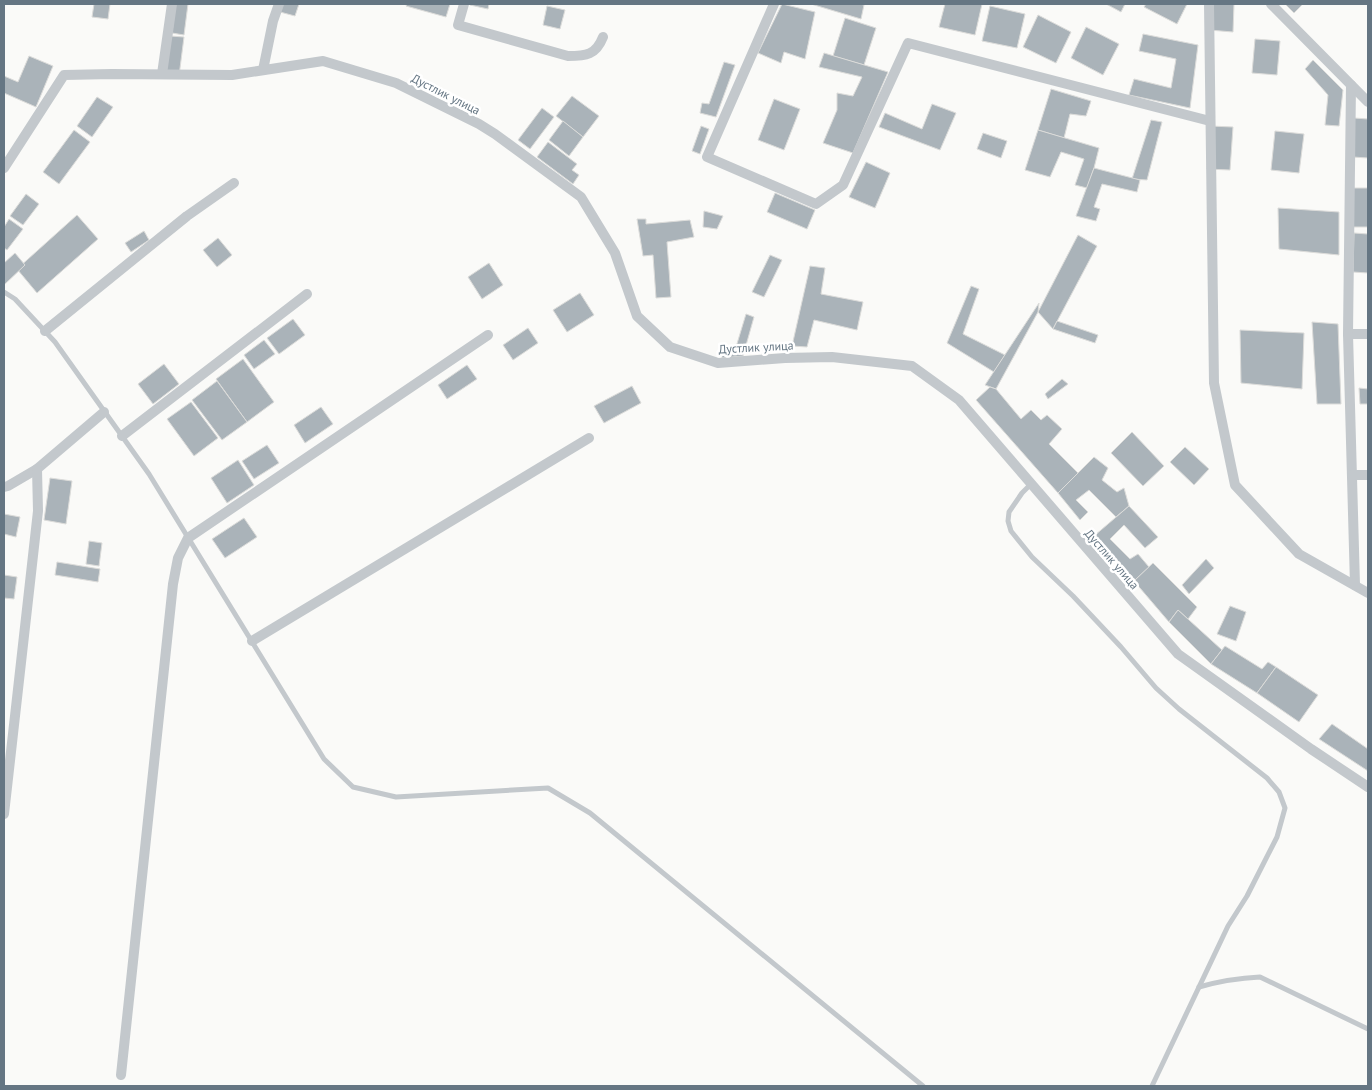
<svg xmlns="http://www.w3.org/2000/svg" width="1372" height="1090" viewBox="0 0 1372 1090" font-family="'PT Sans',sans-serif">
	<rect width="100%" height="100%" fill="#fafaf8"/>
	<g fill="#aab3b9" stroke="#dcdcda">
		<polygon points="94,4 110,4 108,19 92,17"/>
		<polygon points="175,4 188,4 184,35 172,33"/>
		<polygon points="283,4 299,4 295,16 280,12"/>
		<polygon points="407,4 450,4 446,17 406,6"/>
		<polygon points="470,4 489,4 488,9 470,5"/>
		<polygon points="782,4 815,12 805,59 784,52 781,63 758,53"/>
		<polygon points="811,4 859,4 864,5 861,19"/>
		<polygon points="945,4 982,4 975,35 939,27"/>
		<polygon points="1106,4 1125,4 1121,12"/>
		<polygon points="1146,4 1187,4 1177,24 1144,7"/>
		<polygon points="1211,4 1234,4 1233,32 1209,30"/>
		<polygon points="1285,4 1303,4 1294,13"/>
		<polygon points="547,6 565,10 560,29 543,25"/>
		<polygon points="990,6 1025,14 1017,48 982,41"/>
		<polygon points="1038,15 1071,32 1056,63 1023,47"/>
		<polygon points="845,18 876,28 864,65 833,56"/>
		<polygon points="1086,27 1119,44 1103,75 1071,58"/>
		<polygon points="1143,34 1198,45 1190,108 1129,95 1134,79 1171,88 1176,59 1139,51"/>
		<polygon points="170,36 184,37 179,76 166,74"/>
		<polygon points="1255,39 1280,41 1277,75 1252,73"/>
		<polygon points="824,53 888,72 853,153 823,143 837,110 837,93 853,96 862,77 819,67"/>
		<polygon points="29,56 53,66 36,107 4,93 4,76 18,82"/>
		<polygon points="1313,60 1343,90 1339,126 1325,125 1328,95 1305,69"/>
		<polygon points="724,62 735,65 716,117 700,113 702,103 709,104"/>
		<polygon points="1051,89 1091,101 1086,116 1070,114 1064,138 1038,130"/>
		<polygon points="572,96 599,116 583,137 556,116"/>
		<polygon points="97,97 113,107 92,137 77,126"/>
		<polygon points="774,99 800,109 784,150 758,140"/>
		<polygon points="932,104 956,113 940,150 879,127 885,113 922,129"/>
		<polygon points="542,108 554,117 530,149 518,140"/>
		<polygon points="1354,118 1368,119 1368,158 1353,157"/>
		<polygon points="1151,120 1162,122 1147,180 1132,179"/>
		<polygon points="563,121 583,137 569,156 549,140"/>
		<polygon points="701,126 709,129 700,154 692,151"/>
		<polygon points="1210,126 1233,127 1230,170 1207,169"/>
		<polygon points="74,130 90,142 59,184 43,172"/>
		<polygon points="1038,130 1099,148 1094,168 1087,188 1075,185 1084,159 1061,152 1050,177 1025,170"/>
		<polygon points="1275,131 1304,134 1299,173 1271,170"/>
		<polygon points="983,133 1007,141 1001,158 977,149"/>
		<polygon points="548,142 577,164 572,170 579,175 573,184 537,157"/>
		<polygon points="866,162 890,173 875,208 849,197"/>
		<polygon points="1094,168 1140,180 1137,192 1102,184 1094,207 1100,209 1096,221 1076,216"/>
		<polygon points="1353,188 1368,188 1368,227 1352,227"/>
		<polygon points="775,193 815,210 807,229 767,212"/>
		<polygon points="26,194 39,204 23,225 10,216"/>
		<polygon points="1278,208 1339,212 1339,255 1279,249"/>
		<polygon points="704,211 723,216 717,229 703,227"/>
		<polygon points="77,215 98,239 37,293 17,269"/>
		<polygon points="9,219 23,229 7,250 4,248 4,227"/>
		<polygon points="637,219 646,219 646,224 690,220 694,237 667,242 671,297 656,298 653,255 643,256"/>
		<polygon points="144,231 149,240 131,252 125,243"/>
		<polygon points="1354,233 1368,234 1368,273 1353,272"/>
		<polygon points="1078,235 1097,246 1053,329 1038,312"/>
		<polygon points="218,238 232,255 217,267 203,250"/>
		<polygon points="15,253 25,265 4,285 4,263"/>
		<polygon points="770,255 782,260 764,297 752,292"/>
		<polygon points="489,263 503,285 482,299 468,277"/>
		<polygon points="810,266 825,268 821,294 863,302 857,330 814,320 807,347 792,346"/>
		<polygon points="971,286 979,289 963,334 1005,355 994,372 947,343"/>
		<polygon points="580,293 594,315 567,332 553,310"/>
		<polygon points="1039,303 1038,312 996,389 985,385"/>
		<polygon points="746,314 754,317 743,356 722,358 722,349 736,347"/>
		<polygon points="293,319 305,335 279,354 267,338"/>
		<polygon points="1057,321 1098,335 1095,343 1053,329"/>
		<polygon points="1312,322 1338,324 1341,404 1317,404"/>
		<polygon points="528,328 538,343 513,360 503,345"/>
		<polygon points="1240,330 1304,333 1302,389 1241,383"/>
		<polygon points="264,340 275,354 254,369 244,355"/>
		<polygon points="243,359 274,402 247,422 216,379"/>
		<polygon points="164,364 179,384 153,404 138,384"/>
		<polygon points="467,365 477,379 447,399 438,385"/>
		<polygon points="1062,379 1068,384 1048,399 1045,394"/>
		<polygon points="217,381 247,422 222,440 192,400"/>
		<polygon points="632,386 641,403 604,423 594,406"/>
		<polygon points="990,387 996,389 1021,419 1031,410 1041,420 1047,415 1062,429 1049,444 1078,473 1058,493 976,400"/>
		<polygon points="1359,388 1368,389 1368,404 1360,404"/>
		<polygon points="191,402 218,438 194,456 167,419"/>
		<polygon points="321,407 333,424 305,443 294,425"/>
		<polygon points="1132,432 1164,466 1143,486 1111,453"/>
		<polygon points="267,445 279,463 254,479 242,461"/>
		<polygon points="1185,447 1209,469 1194,485 1170,462"/>
		<polygon points="1094,457 1108,468 1102,480 1117,492 1124,488 1129,506 1116,517 1089,490 1076,500 1088,512 1080,520 1058,493"/>
		<polygon points="238,460 254,485 227,503 211,478"/>
		<polygon points="50,478 72,481 66,524 44,520"/>
		<polygon points="1129,506 1158,537 1145,548 1124,525 1110,539 1130,559 1138,554 1149,567 1134,581 1094,536"/>
		<polygon points="4,514 20,517 16,537 4,534"/>
		<polygon points="244,518 257,537 225,558 212,539"/>
		<polygon points="89,541 102,543 99,566 86,564"/>
		<polygon points="1206,559 1214,568 1189,594 1182,585"/>
		<polygon points="57,562 100,569 98,582 55,575"/>
		<polygon points="1153,563 1197,607 1188,619 1178,610 1169,622 1134,581"/>
		<polygon points="4,575 17,577 14,599 4,598"/>
		<polygon points="1230,606 1246,612 1236,641 1217,634"/>
		<polygon points="1178,610 1222,650 1211,664 1169,622"/>
		<polygon points="1225,646 1262,669 1268,662 1276,667 1257,693 1211,664"/>
		<polygon points="1276,667 1318,695 1299,722 1257,693"/>
		<polygon points="1332,724 1368,749 1368,748 1368,771 1319,739"/>
	</g>
	<g fill="none" stroke-linecap="round" stroke-linejoin="round">
		<g stroke="#c3c8cc" stroke-width="5">
			<polyline points="4,292 15,299 55,342 149,474 324,759 353,787 396,797 548,788 590,813 923,1086"/>
			<polyline points="1031,484 1022,493 1009,512 1008,521 1011,531 1032,557 1073,596 1121,647 1156,688 1179,709 1267,778 1279,792 1285,808 1277,837 1247,896 1228,926 1152,1086"/>
			<path d="M1199,987C1220,981 1239,978 1260,977L1368,1029"/>
		</g>
		<g stroke="#c3c8cc" stroke-width="10">
			<path d="M464,4L458,25L568,56C586,56 596,55 603,37"/>
			<polyline points="774,4 707,157 816,204 843,185 908,43 1210,121"/>
			<polyline points="1209,4 1214,383 1235,485 1299,554 1368,593"/>
			<polyline points="1271,4 1368,102"/>
			<polyline points="263,70 273,21 279,4"/>
			<polyline points="162,74 172,4"/>
			<polyline points="1351,85 1348,334 1368,334"/>
			<polyline points="4,168 64,75 112,74 232,75 323,61 396,83 479,124 495,134 581,197 615,253 637,316 670,347 718,363 785,358 832,357 912,366 959,400 1178,654 1311,749 1368,787"/>
			<polyline points="45,331 187,216 234,183"/>
			<polyline points="1348,334 1355,585"/>
			<polyline points="122,436 307,294"/>
			<polyline points="1352,475 1368,475"/>
			<polyline points="4,487 8,486 37,469 104,412"/>
			<polyline points="252,641 589,438"/>
			<polyline points="4,814 38,511 37,469"/>
			<polyline points="121,1075 173,584 178,558 188,538 488,335"/>
		</g>
	</g>
	<g text-anchor="middle" dominant-baseline="central" stroke-width="5" stroke-linejoin="round" paint-order="stroke">
		<g font-size="12" fill="#657683" stroke="#fff">
			<text transform="translate(446 94) rotate(27)">Дустлик улица</text>
			<text transform="translate(756 347) rotate(-3)">Дустлик улица</text>
			<text transform="translate(1112 559) rotate(49)">Дустлик улица</text>
		</g>
	</g>
	<rect width="1372" height="1090" fill="none" stroke="#657683" stroke-width="10"/>
</svg>
